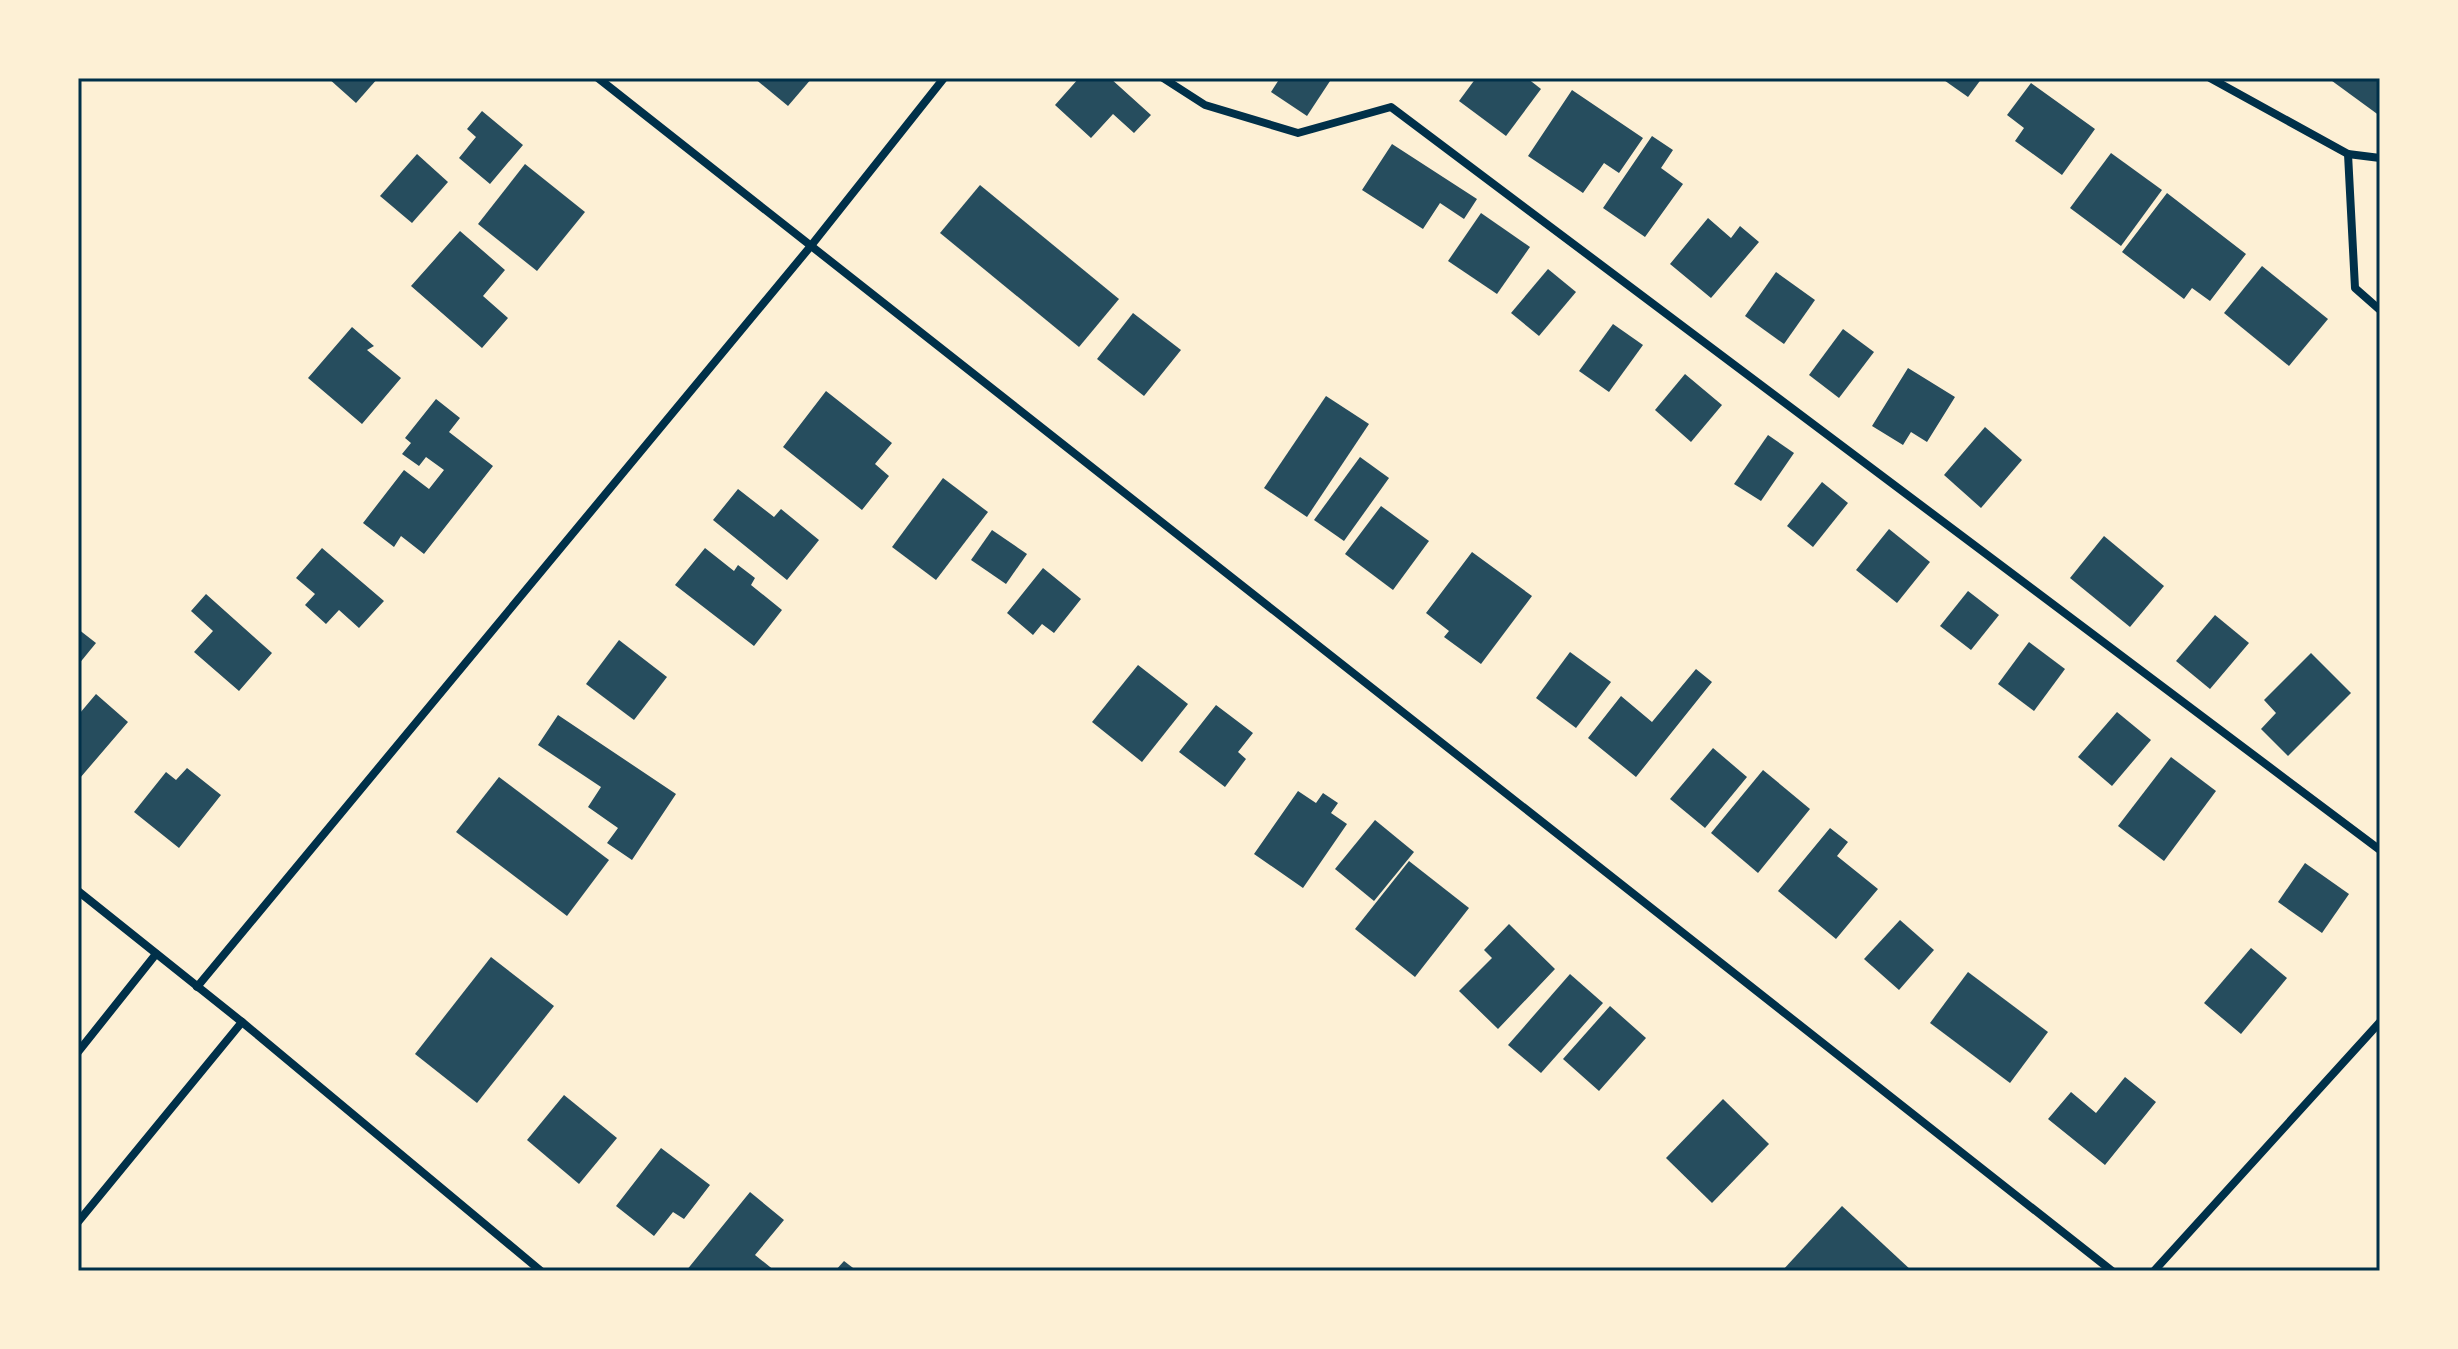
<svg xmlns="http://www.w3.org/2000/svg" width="2458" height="1349" viewBox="0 0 2458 1349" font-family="'Exo 2',sans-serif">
	<rect width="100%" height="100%" fill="#fdf0d5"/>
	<g fill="#264d5e">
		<polygon points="328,78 378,78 356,103"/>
		<polygon points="754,78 812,78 788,106"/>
		<polygon points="1079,78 1110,78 1151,115 1134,133 1113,114 1091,138 1055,105"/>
		<polygon points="1280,78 1332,78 1307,116 1271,92"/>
		<polygon points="1476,78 1527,78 1541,89 1506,136 1459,101"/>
		<polygon points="1941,78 1982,78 1968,97"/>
		<polygon points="2328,78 2380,78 2380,116"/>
		<polygon points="2031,83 2095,129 2062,175 2015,141 2024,128 2007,115"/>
		<polygon points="1572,90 1643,138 1619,173 1604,163 1583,193 1528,156"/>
		<polygon points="482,111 523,145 490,184 459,158 476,137 467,129"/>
		<polygon points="1652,136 1673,150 1661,168 1683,184 1645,237 1603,208"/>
		<polygon points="1392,144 1477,199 1464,219 1440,203 1423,229 1362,190"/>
		<polygon points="2111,153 2162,190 2121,246 2070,208"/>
		<polygon points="417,154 448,182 412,223 380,196"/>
		<polygon points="525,164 585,212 537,271 478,224"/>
		<polygon points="980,185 1119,299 1079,347 940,233"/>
		<polygon points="2167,193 2246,254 2210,301 2192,288 2184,299 2122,252"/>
		<polygon points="1481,213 1530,247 1497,294 1448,261"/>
		<polygon points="1708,218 1731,238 1740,226 1759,242 1711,298 1670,264"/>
		<polygon points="460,231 505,270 483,296 508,318 482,348 411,286"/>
		<polygon points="2262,266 2328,319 2289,366 2224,313"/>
		<polygon points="1548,269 1576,292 1539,336 1511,313"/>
		<polygon points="1776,272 1815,300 1784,344 1745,316"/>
		<polygon points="1133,313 1181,350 1144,396 1097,359"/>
		<polygon points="1613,324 1643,345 1609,392 1579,371"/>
		<polygon points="352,327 374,346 367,350 401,378 362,424 308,378"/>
		<polygon points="1843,329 1874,352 1839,398 1809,375"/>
		<polygon points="1908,368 1955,397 1927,442 1911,432 1903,445 1872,426"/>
		<polygon points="1685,374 1722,405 1691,442 1655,410"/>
		<polygon points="826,391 892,443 875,464 889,476 862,510 783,447"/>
		<polygon points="1326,396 1369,424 1307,517 1264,488"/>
		<polygon points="436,399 460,418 449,432 493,466 424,554 401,536 394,547 363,523 404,470 429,489 444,470 426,457 419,466 402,454 411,443 405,438"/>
		<polygon points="1985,427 2022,460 1981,508 1944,475"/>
		<polygon points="1768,435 1794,453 1761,501 1734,484"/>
		<polygon points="1360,457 1389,478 1344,541 1314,520"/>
		<polygon points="943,478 988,512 936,580 892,547"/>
		<polygon points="1822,482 1848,503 1813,547 1787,526"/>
		<polygon points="738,489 774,517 781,509 819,540 787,580 713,520"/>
		<polygon points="1381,506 1429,541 1393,590 1345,554"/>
		<polygon points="1889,529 1930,562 1897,603 1856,570"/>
		<polygon points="992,530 1027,554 1006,584 971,560"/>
		<polygon points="2104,536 2164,586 2130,627 2070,578"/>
		<polygon points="322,548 384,601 359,628 339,610 326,624 305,605 315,594 296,578"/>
		<polygon points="705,548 734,571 738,565 755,578 751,585 782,610 754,646 675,585"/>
		<polygon points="1472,552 1532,596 1481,664 1444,637 1449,631 1426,613"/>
		<polygon points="1043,568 1081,599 1054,633 1042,624 1033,635 1007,613"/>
		<polygon points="1968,591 1999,615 1971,650 1940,626"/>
		<polygon points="206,594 272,653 239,691 194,652 213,631 191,611"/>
		<polygon points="2215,615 2249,643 2210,689 2176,661"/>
		<polygon points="78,629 96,643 78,665"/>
		<polygon points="619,640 667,677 634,720 586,684"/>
		<polygon points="2029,642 2065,669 2034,711 1998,684"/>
		<polygon points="1570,652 1611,682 1576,728 1536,698"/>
		<polygon points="2311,653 2351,693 2288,756 2261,729 2276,713 2264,700"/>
		<polygon points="1138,665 1188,704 1142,762 1092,722"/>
		<polygon points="1696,669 1712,682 1636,777 1588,738 1621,696 1652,722"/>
		<polygon points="96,694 128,722 80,778 78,777 78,712 80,713"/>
		<polygon points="1216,705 1253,733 1238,752 1246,759 1225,787 1179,752"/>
		<polygon points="2117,712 2151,740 2112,786 2078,757"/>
		<polygon points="558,715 676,794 632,860 607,843 618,828 588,807 601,787 538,745"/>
		<polygon points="1713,748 1747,777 1705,828 1670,799"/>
		<polygon points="2171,757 2216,791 2164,861 2118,826"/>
		<polygon points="187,768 221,795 179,848 134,812 166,772 176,780"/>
		<polygon points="1763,770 1810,809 1758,873 1711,833"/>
		<polygon points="499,777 609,860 567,916 456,832"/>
		<polygon points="1298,791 1316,803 1323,793 1338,803 1331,813 1347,824 1303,888 1254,854"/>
		<polygon points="1375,820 1414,852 1374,901 1335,869"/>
		<polygon points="1830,828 1848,842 1837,856 1878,889 1836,939 1778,891"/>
		<polygon points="1409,861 1469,908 1415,977 1355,929"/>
		<polygon points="2305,863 2349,894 2322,933 2278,902"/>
		<polygon points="1900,920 1934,950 1899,990 1864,959"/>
		<polygon points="1509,924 1555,969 1498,1029 1459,991 1492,958 1484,950"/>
		<polygon points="2251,948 2287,978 2241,1034 2204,1003"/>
		<polygon points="491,957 554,1006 477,1103 415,1054"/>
		<polygon points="1968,972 2048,1032 2010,1083 1930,1023"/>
		<polygon points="1570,974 1603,1003 1541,1073 1508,1045"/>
		<polygon points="1610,1006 1646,1038 1599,1091 1563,1059"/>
		<polygon points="2125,1077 2156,1102 2105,1165 2048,1119 2071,1092 2096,1113"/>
		<polygon points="564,1095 617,1138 579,1184 527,1140"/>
		<polygon points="1723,1099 1769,1144 1712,1203 1666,1158"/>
		<polygon points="661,1148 710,1185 684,1219 673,1212 654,1236 616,1206"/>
		<polygon points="750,1192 784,1220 755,1255 775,1271 686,1271"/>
		<polygon points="1842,1206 1912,1271 1782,1271"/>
		<polygon points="844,1261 857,1271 835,1271"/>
	</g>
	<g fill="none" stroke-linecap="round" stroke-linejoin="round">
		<g stroke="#003049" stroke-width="8">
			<polyline points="598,78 2112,1271"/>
			<polyline points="1163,78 1205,105 1298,133 1391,107 2380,850"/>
			<polyline points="2210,78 2348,154 2355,288 2380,310"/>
			<polyline points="2348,154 2380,158"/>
			<polyline points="78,891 242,1022 541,1271"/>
			<polyline points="197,987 810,247 944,78"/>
			<polyline points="78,1052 156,954"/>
			<polyline points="78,1222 242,1022"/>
			<polyline points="2154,1271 2380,1022"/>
		</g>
	</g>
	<rect width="2458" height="1349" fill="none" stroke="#fdf0d5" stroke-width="160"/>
	<rect x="80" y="80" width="2298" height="1189" fill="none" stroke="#003049" stroke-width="3"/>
</svg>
